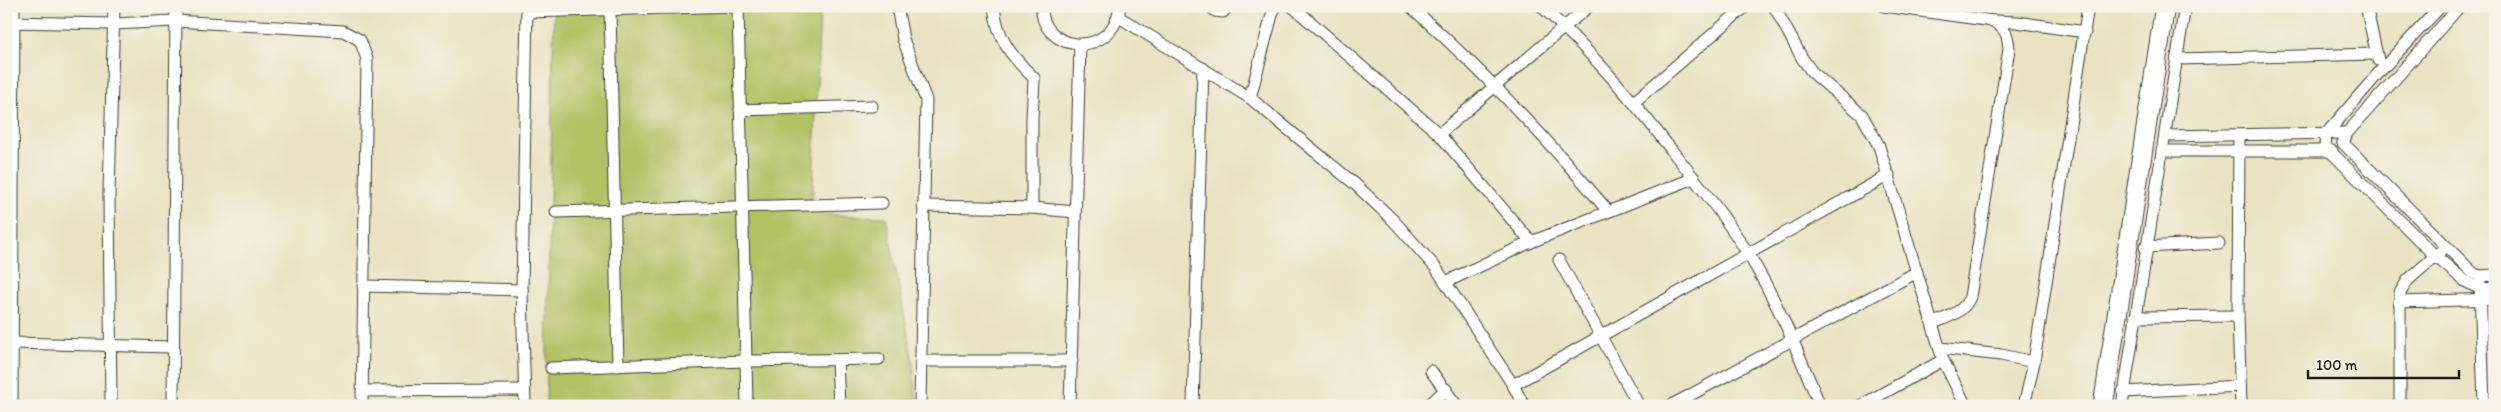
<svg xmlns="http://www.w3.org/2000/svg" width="2501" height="412" viewBox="0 0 2501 412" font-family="Itim,sans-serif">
	<rect width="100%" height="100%" fill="#f7f3e8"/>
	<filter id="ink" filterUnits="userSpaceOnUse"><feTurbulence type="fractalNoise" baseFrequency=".02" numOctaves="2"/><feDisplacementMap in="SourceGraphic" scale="10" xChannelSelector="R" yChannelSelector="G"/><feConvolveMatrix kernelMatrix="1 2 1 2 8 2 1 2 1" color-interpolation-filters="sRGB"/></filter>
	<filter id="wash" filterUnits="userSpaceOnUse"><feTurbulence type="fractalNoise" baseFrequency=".0096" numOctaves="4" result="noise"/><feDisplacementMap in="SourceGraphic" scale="20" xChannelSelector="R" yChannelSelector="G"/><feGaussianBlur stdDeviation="1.12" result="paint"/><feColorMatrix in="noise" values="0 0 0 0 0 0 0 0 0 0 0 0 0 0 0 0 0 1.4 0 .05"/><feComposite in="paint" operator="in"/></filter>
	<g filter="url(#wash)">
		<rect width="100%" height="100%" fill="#e9e3c3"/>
		<polygon fill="#b1c164" stroke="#666e40" points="554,6 820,6 812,214 886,217 913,361 917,406 546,406"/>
	</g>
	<g filter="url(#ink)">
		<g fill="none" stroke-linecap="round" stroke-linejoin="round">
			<g stroke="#3b3a35" stroke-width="13">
				<g id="street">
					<polyline points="738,6 747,406"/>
					<polyline points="897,6 903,39 926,100 920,406"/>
					<path d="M994,6C997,39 1011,56 1034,78L1032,119V208"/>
					<path d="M1042,6C1039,51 1113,62 1120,6"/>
					<polyline points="1210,6 1215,11 1223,12 1228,6"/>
					<polyline points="1292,6 1439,134 1531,242"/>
					<path d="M1410,6C1482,70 1546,137 1608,211"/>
					<path d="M1541,6C1590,50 1633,100 1673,152C1699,184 1725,217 1747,252C1777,300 1799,354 1820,406"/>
					<polyline points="1774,6 1802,58 1812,72 1862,115 1879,146 1943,360 1966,406"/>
					<path d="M1884,6L1993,21C2006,29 2008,35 2009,49L1970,297C1963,313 1948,317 1933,323"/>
					<polyline points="2366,6 2378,60"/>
					<polyline points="2441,6 2383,68 2326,134 2325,146 2435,256 2465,281 2480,289 2495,288"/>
					<polyline points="2460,6 2347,133 2343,143 2473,273 2480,276 2495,275"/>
					<polyline points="610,10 618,366"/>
					<polyline points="527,12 737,6"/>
					<polyline points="1119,17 1250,98 1356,185 1393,220 1436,268 1513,385 1524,406"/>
					<polyline points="1995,21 2017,22 2085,32"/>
					<polyline points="6,22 114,24 175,21 343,31 360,40 367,59 362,406"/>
					<polyline points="2177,59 2376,54"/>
					<polyline points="1250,98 1273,11 1271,6"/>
					<polyline points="1634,102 1746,6"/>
					<polyline points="740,110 872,106"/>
					<polyline points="1439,134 1589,6"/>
					<polyline points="2165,136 2347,133"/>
					<polyline points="2239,136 2238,316 2241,406"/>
					<polyline points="2162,151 2332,151"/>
					<polyline points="923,206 1032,208 1075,212"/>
					<polyline points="556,212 882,203"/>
					<polyline points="2145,247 2219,243"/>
					<polyline points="1559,260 1639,406"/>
					<polyline points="1446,282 1531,242 1694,178"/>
					<polyline points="2480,283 2484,406"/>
					<polyline points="363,286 522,290"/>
					<polyline points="2399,302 2495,299"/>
					<polyline points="2135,317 2238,316"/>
					<polyline points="11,343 172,347"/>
					<polyline points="1940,348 2001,355 2034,362"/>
					<polyline points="837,360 839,406"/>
					<polyline points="921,361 1072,361"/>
					<polyline points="551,368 746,361 879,359"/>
					<polyline points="1431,371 1457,406"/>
					<polyline points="1513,385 1889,175"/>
					<polyline points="362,391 524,390"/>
					<polyline points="2123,392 2240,386"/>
					<polyline points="12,406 14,6"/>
					<polyline points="111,406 109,194 114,6"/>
					<polyline points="173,406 176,6"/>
					<polyline points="525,406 522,290 527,6"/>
					<polyline points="1070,406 1080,45"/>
					<polyline points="1193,406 1203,68"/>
					<polyline points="1428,406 1446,389"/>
					<polyline points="1670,406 1917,272"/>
					<polyline points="1860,406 1943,360"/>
					<polyline points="2024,406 2034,362 2088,6"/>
					<polyline points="2122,406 2185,6"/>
					<polyline points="2400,406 2400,293 2408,280 2440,252"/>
				</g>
			</g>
			<g stroke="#3b3a35" stroke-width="21">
				<polyline id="primary" points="2103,406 2165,6"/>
			</g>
			<use href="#street" stroke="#fff" stroke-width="11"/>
			<use href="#primary" stroke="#fff" stroke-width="19"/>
		</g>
	</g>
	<rect width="2501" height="412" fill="none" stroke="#f7f3e8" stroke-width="25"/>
	<path d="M2308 370v8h151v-8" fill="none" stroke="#1c1c1c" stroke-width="2.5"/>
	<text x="2316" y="370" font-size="15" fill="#1c1c1c" stroke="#f7f3e8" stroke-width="4" paint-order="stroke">100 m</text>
</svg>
